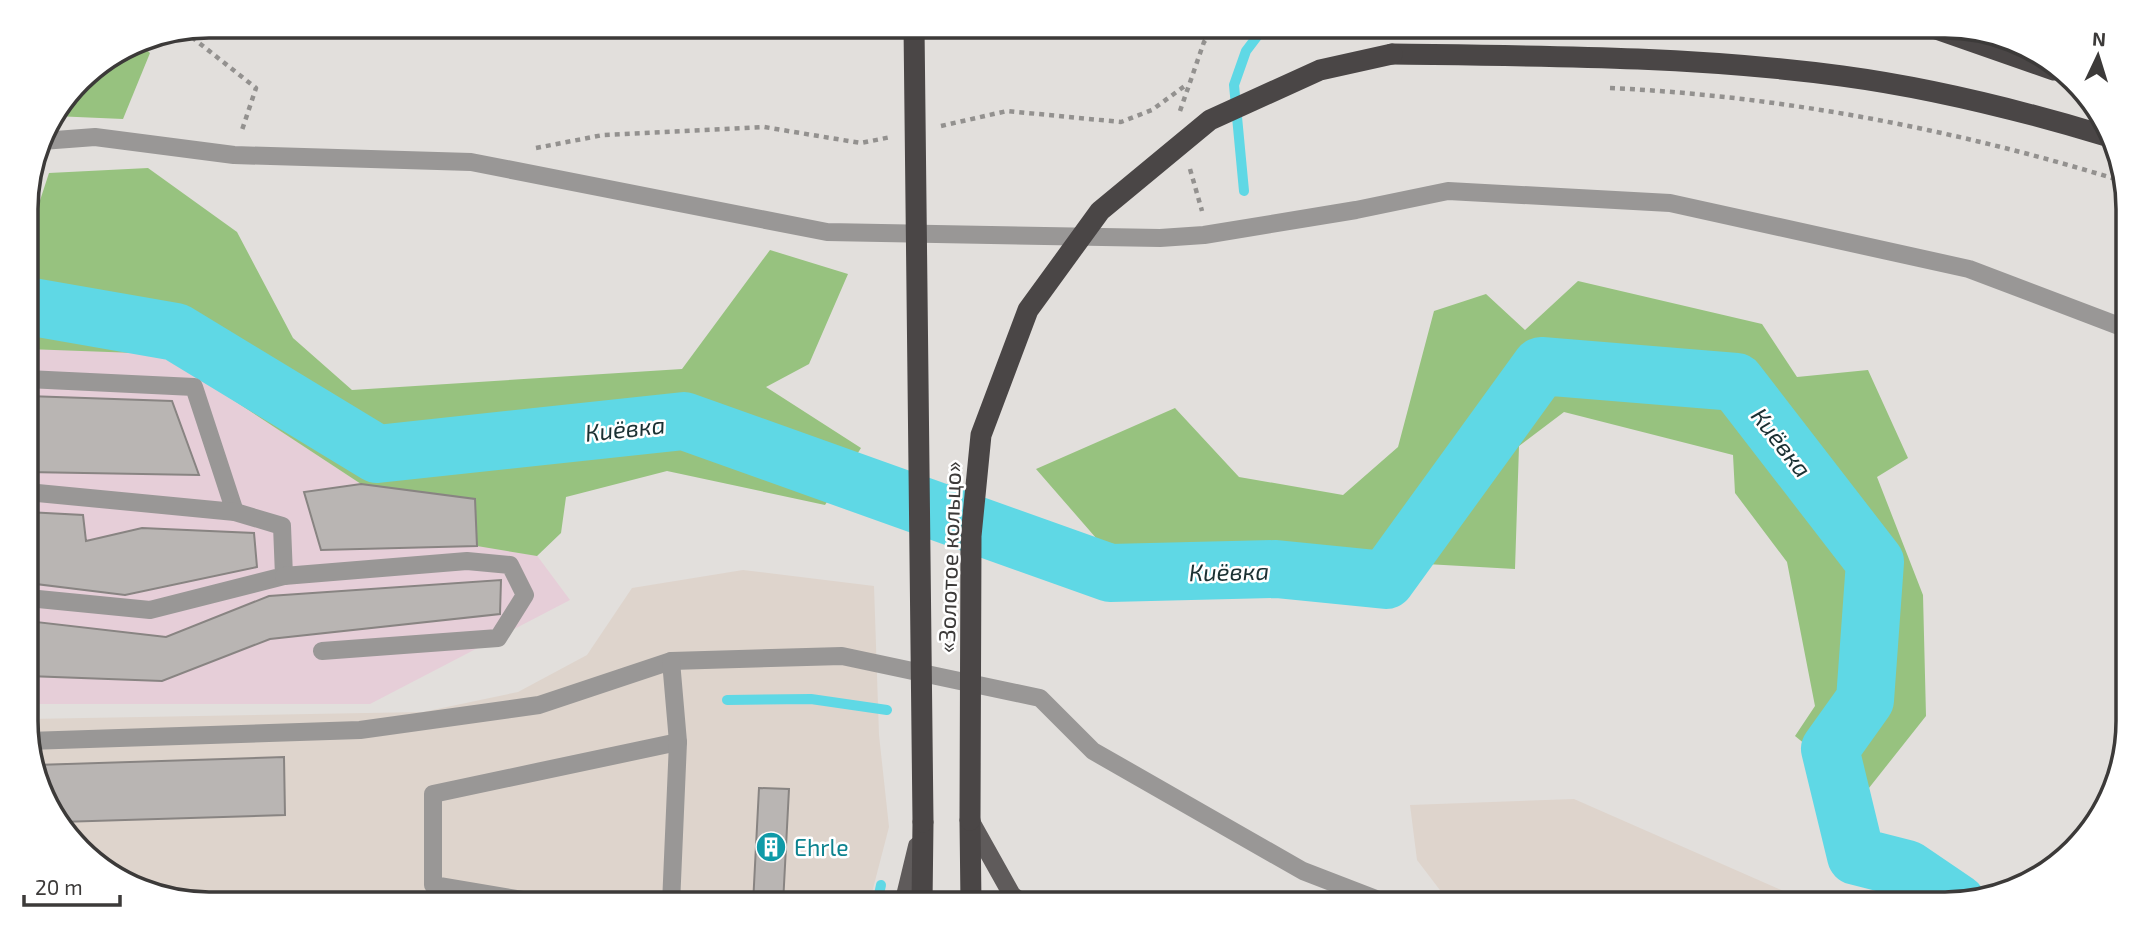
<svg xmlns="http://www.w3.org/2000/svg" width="2154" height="930" viewBox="0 0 2154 930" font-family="'Exo 2',sans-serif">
	<rect width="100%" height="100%" fill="#e2dfdc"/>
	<g fill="#ded4cc">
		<polygon points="743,570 874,586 879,735 889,827 869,904 209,904 139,890 64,833 28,745 28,719 423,712 518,692 587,655 632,588"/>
		<polygon points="1574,799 1811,903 1446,903 1446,898 1417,860 1410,805"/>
	</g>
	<polygon fill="#e6ced8" points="27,335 163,354 361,484 498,503 570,600 370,704 28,704"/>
	<g fill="#97c27f">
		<polygon points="137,41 150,53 123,119 54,116 88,72"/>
		<polygon points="148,168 237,232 293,338 352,390 682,369 770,250 848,274 809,364 766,387 861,448 825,505 667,471 566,497 561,533 537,556 477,546 475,499 361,484 163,354 27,349 27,240 49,173"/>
		<polygon points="1578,281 1762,324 1797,377 1868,370 1908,458 1877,477 1923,595 1926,716 1865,793 1795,736 1815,706 1787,562 1735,493 1733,455 1564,412 1519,446 1515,569 1103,546 1036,469 1175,408 1239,477 1343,495 1398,447 1434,311 1486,294 1525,330"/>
	</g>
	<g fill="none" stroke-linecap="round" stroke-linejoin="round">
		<g stroke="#5fd8e5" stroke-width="10">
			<polyline points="1244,191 1234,85 1246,51 1265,26"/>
			<polyline points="727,700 811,699 887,710"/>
			<polyline points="877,904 881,885"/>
		</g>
		<polyline stroke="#5fd8e5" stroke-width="58" points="27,306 176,332 377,454 684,421 1110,573 1276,569 1386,580 1541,366 1736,382 1875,562 1865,700 1830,749 1856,856 1907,869 1957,903"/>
	</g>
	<g fill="#b9b5b3" stroke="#888482" stroke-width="2">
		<polygon points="27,396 172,401 199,475 27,472"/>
		<polygon points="361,484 475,499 477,546 321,550 304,492"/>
		<polygon points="27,512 83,515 86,541 142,528 254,533 257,567 125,595 28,583"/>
		<polygon points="501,580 500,614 270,639 162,681 28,676 28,621 166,637 269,596"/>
		<polygon points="284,757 285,815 60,822 36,765"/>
		<polygon points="759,788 789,789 783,904 753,904"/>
	</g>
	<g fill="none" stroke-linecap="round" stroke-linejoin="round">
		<g stroke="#93918f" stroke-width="4.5" stroke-dasharray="5 5" stroke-linecap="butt">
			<polyline points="184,31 256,88 242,130"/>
			<path d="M1610,88C1783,96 1959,130 2125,182"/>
			<polyline points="1180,111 1204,42 1217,26"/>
			<polyline points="941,126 1007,111 1121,122 1152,110 1186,85"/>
			<polyline points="536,148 603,135 764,127 861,143 891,137"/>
			<polyline points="1190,169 1202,211"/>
		</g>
		<g stroke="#999796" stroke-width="18">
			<polyline points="42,141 95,137 234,155 471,162 827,232 1160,238 1204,235 1356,210 1448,191 1670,203 1969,269 2127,329"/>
			<polyline points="27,379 194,387 235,512"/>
			<polyline points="27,492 235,512 282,526 284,576 150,610 28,598"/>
			<polyline points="284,576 467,561 510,565 525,595 498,638 322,651"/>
			<polyline points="28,741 360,730 539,705 671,661 842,656 1040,698 1093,751 1303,871 1386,903"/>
			<polyline points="547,904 433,885 433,794 678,742"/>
			<polyline points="671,904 678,742 671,661"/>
		</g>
		<g stroke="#5f5b5b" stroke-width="18">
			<polyline points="970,820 1012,895 1024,904"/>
			<polyline points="903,904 917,846"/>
		</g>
		<g stroke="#4a4646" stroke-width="21">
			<polyline points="1928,26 2054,70"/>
			<path d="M1392,54C1542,56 1693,56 1842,76C1931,88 2020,110 2106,136"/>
			<polyline points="970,820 971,904"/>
			<polyline points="922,904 923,822"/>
		</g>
		<g stroke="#4a4646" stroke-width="21">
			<polyline points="914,26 923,822"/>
			<polyline points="970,820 971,536 981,435 1028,310 1100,211 1210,120 1320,70 1392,54"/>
		</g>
	</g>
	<defs>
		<g id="building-disc" transform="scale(1.575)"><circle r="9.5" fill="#0f9aa8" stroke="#fff"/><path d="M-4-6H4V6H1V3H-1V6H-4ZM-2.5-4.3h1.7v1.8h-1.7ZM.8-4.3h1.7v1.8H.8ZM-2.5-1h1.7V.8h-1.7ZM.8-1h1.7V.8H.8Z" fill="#fff"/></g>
	</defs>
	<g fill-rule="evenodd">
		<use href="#building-disc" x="771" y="847"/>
	</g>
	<g text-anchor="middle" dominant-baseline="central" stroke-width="5" stroke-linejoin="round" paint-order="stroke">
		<g font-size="23" fill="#3c3a39" stroke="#fff">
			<text transform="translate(949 557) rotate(-88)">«Золотое кольцо»</text>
		</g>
		<g font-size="23" fill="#0d838f" stroke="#fff" text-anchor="start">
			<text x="794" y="847">Ehrle</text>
		</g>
		<g font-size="24" font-style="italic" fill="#1b3133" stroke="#fff">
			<text transform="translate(625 428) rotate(-6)">Киёвка</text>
			<text transform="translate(1782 442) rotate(52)">Киёвка</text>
			<text transform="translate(1229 571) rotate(-1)">Киёвка</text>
		</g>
	</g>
	<path d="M0 0H2154V930H0ZM209 38H1945A171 171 0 0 1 2116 209V721A171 171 0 0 1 1945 892H209A171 171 0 0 1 38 721V209A171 171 0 0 1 209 38Z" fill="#fff" fill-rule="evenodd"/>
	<path fill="none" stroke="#3c3a39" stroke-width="3.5" d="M209 38H1945A171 171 0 0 1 2116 209V721A171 171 0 0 1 1945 892H209A171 171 0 0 1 38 721V209A171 171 0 0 1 209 38Z"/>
	<g transform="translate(2098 56) rotate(4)" stroke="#ffffff" stroke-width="5" paint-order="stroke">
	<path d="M0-5L12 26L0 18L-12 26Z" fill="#3c3a39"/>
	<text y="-10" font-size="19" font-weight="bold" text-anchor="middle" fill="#3c3a39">N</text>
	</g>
	<path d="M24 895v10h96v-10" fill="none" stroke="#3c3a39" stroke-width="3.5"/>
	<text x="35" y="895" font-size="21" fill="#3c3a39" stroke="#ffffff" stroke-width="5" paint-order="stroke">20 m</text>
</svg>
